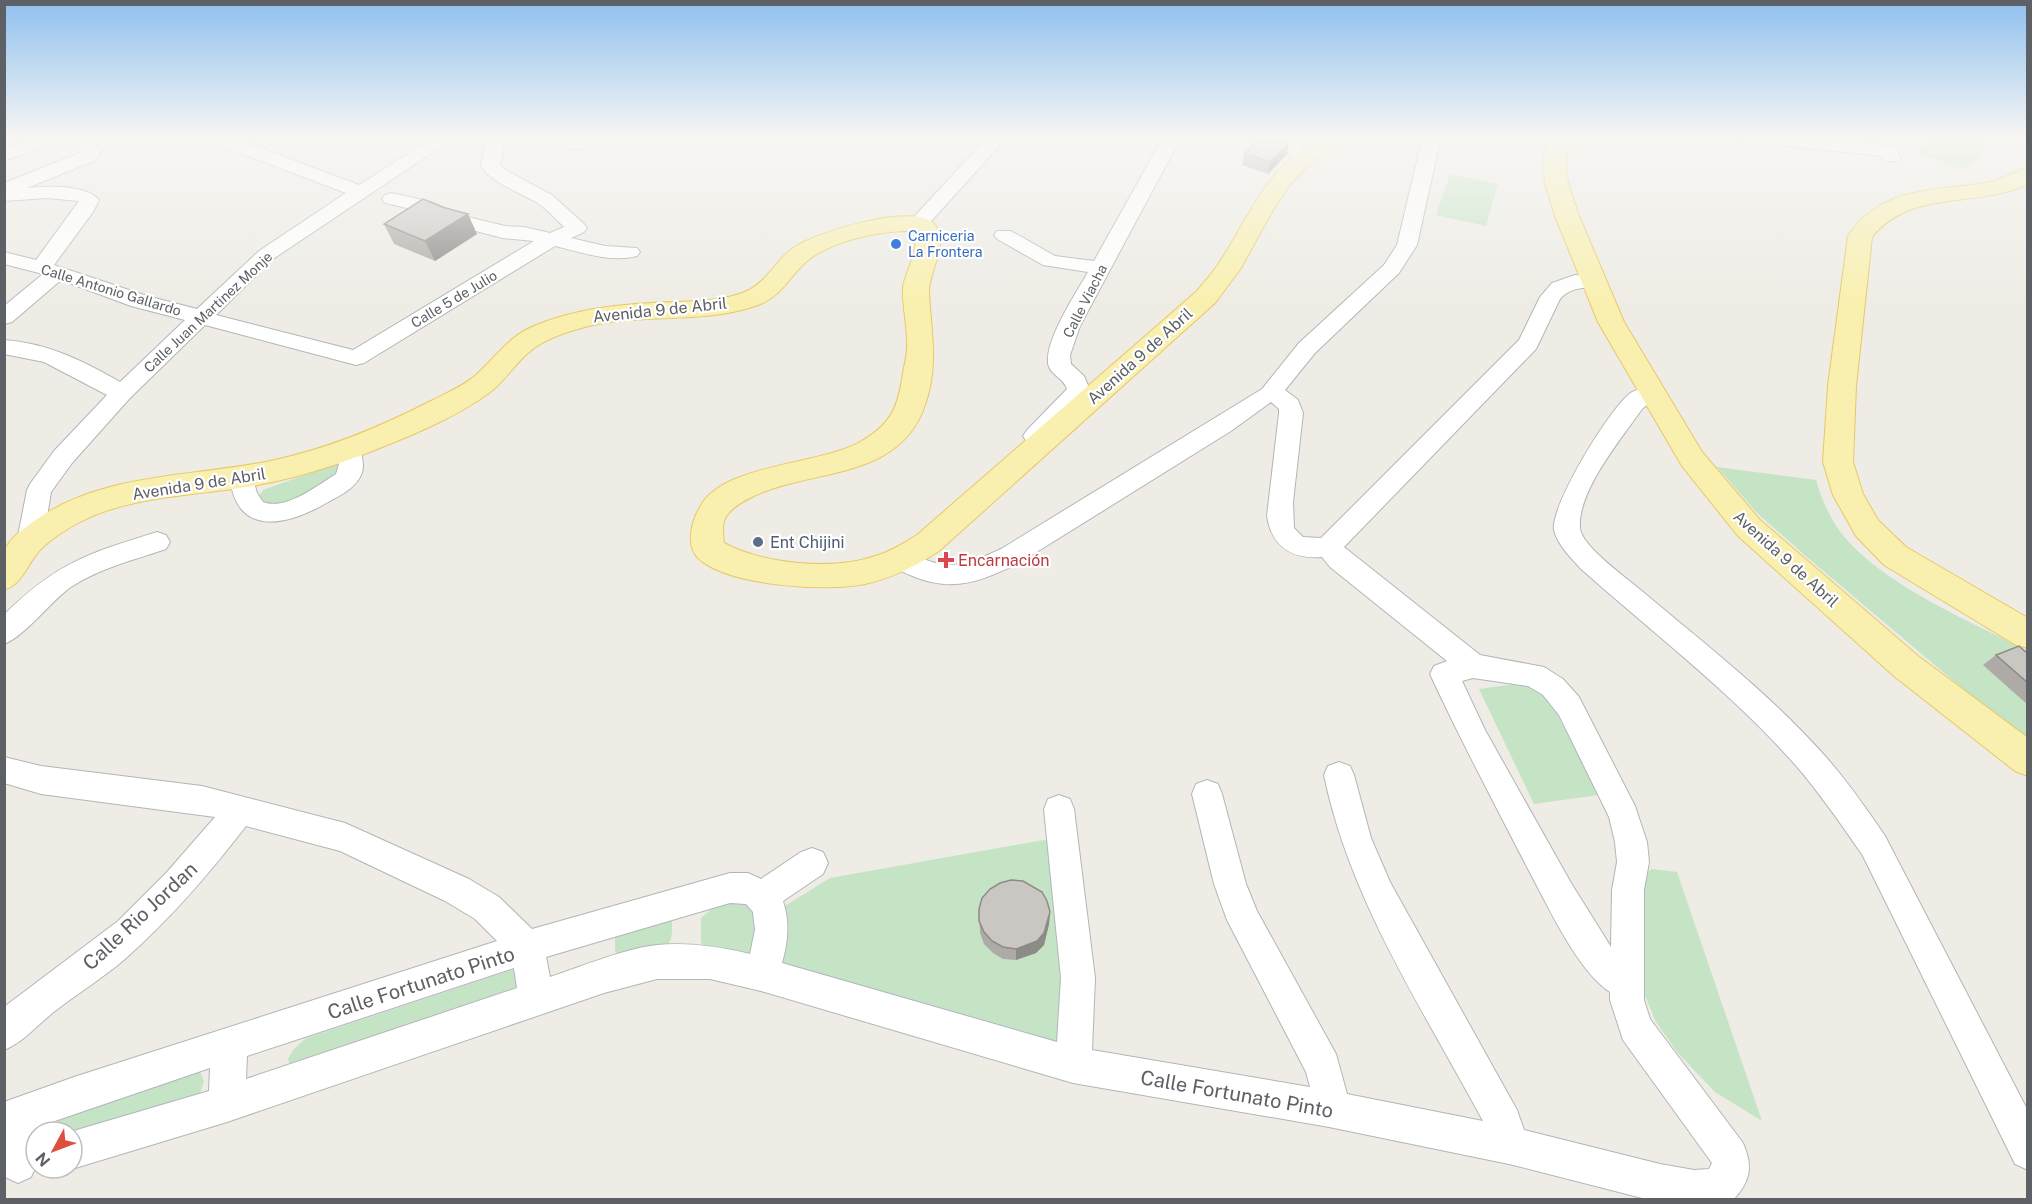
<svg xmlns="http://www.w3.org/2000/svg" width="2032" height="1204" viewBox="0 0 2032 1204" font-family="'Public Sans',sans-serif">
	<rect width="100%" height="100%" fill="#eeece5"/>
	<g fill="#c4e4c5">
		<polygon points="1932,136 1971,136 1991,143 1965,170 1915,152"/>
		<polygon points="1450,174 1498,184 1486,226 1436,215"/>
		<polygon points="338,463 346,471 294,504 268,509 259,496 263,490"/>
		<path d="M1717,467L1816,480C1821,498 1828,514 1839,530C1878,583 1969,621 2027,650V738L1994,715L1808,558L1757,513Z"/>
		<polygon points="1523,683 1547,695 1599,795 1534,804 1479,689"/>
		<polygon points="1055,838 1064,1047 790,974 772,954 780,909 830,878"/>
		<polygon points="1652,869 1677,872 1762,1121 1715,1092 1678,1053 1656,1022 1641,986 1642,876"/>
		<polygon points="745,899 757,910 752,947 747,955 706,950 701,942 701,918 714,907"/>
		<path d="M668,918L672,922C672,932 673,941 665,948L618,954L615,951V936Z"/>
		<polygon points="514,969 519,974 517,992 291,1069 288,1059 293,1050 306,1038"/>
		<polygon points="200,1072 204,1081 200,1093 186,1101 72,1132 56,1132 59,1118 65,1111"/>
	</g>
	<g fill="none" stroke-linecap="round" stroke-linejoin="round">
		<g stroke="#b2b5b9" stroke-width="2">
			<g id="minor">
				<polygon points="38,136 63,136 60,140 4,161 4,149"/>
				<path d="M70,136H89L101,151L96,160L27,188C45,186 87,184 99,200L93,212L54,265L147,296L197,309L259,251L346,193L206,140L203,136H229L359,185L436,136H457L273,259L216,315L353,350L534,241L503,238L452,225L420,211L385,203L382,199L385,195L392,193L431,202L464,216L505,226L524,227L550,233L564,227C555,218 546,208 536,202C517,191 493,184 481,166L487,136H505L500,165L507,171L552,195L584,224L587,228L584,232L571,238L605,246L637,248L640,252L637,256C610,263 581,252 555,246L364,363L356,365L205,325L130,398L72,463L51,492L43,541L39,548L30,551L21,548L17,541L27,490L30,484L54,451L107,395L44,362L4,354V340C48,343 83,361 120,382L185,320L131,306L61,280L12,322L4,324V306L43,274L4,264V252L36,260L79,201L47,198L4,201V189H7L4,186L7,182L82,152Z"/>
				<path d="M545,136C559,136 576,133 586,145L583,149H571L548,140Z"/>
				<polygon points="989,136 1008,136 925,228 911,228 908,224 911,220"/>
				<path d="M1164,136H1178L1180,139L1080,326L1070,355L1071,364L1084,376L1090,390L1043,442L1035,444L1027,442L1023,436L1027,430L1067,389C1064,379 1053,376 1049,367C1041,345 1077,292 1088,272L1043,265L997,239L994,235L997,231H1011L1055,256L1094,261Z"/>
				<path d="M1274,136H1292C1299,145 1310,147 1315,155L1313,159C1295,163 1283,149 1274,136Z"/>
				<path d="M1423,136H1441L1417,245L1399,273L1315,353L1285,390L1298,400L1303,413L1293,502L1294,528L1303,537L1321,538L1519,340L1540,297L1552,283L1575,275L1600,277L1603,281L1600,285C1584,289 1572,286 1560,299L1536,349L1344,547L1480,655L1544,667L1563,679L1579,697L1635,806L1647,842L1649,862L1644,890V1000L1650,1019L1743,1143C1753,1166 1751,1181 1733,1200H1650L1509,1164L1329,1127L1073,1083L761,991L710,979H657L604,993L227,1122L72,1169L70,1168H72V1132H70L209,1091L210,1068L46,1124L44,1132H36V1166L31,1177L18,1183L5,1177L4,1102L74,1077L497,941L475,919L445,901L340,851L246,826C210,873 170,919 125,959C103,978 78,993 55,1011C38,1024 24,1042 4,1050V1007L118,921L167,872L215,817L41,794L4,783V757L41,766L202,786L345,823L469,879L499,897L532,929L730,873H748L761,879L801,852L812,848L823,852L828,863L823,874L783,901C790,922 788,942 782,963L1057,1042L1061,978L1044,809L1048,799L1059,795L1070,799L1074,809L1095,978L1092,1050L1310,1087L1306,1072L1227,920L1214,884L1192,794L1196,784L1207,780L1218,784L1222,794L1246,884L1257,911L1336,1054L1347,1094L1483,1121C1423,1009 1350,901 1324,775L1328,766L1339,762L1350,766L1354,775L1371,838L1390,882L1517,1110L1524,1130L1660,1164L1694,1170L1709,1169L1712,1163L1623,1040L1610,1000V992C1577,971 1546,902 1527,867C1494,803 1460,739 1430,674L1434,666L1447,661L1330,567L1322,557C1291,559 1272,547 1267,516L1279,413V409L1271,402L1231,431L1019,563C983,580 955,593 915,577C905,573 894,569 889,559L893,552L902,549C913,552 922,559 932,562C957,570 979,559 1001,549L1262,389L1299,343L1384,265L1397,245ZM1473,678L1528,686L1543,695L1559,715L1609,817L1615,842L1617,862L1612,890L1611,947L1571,883L1485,730L1462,681ZM730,903L746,904L753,912L755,930L750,954C720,947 689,942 657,945C623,949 583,966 550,977L546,957ZM514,968L517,988L246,1079L247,1056Z"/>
				<polygon points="1733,136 1796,136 1888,145 1894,147 1901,157 1899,161 1885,161 1882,156 1742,141 1736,140"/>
				<path d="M1654,386L1662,389L1666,394L1662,399L1649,403L1642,409C1622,438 1577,491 1580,528C1581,546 1628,579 1643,592C1705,644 1771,695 1825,756C1847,781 1866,808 1885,836L2028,1111V1170L2015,1164L1863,856C1844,828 1825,801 1804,775C1739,698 1655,635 1580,568C1571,558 1557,544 1554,530C1550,506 1612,404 1632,392C1638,389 1647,388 1654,386Z"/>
				<path d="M347,440L355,442C361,451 365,462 362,473C356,488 341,495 328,502C289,525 237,539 230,478L233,472L242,469L251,472L257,493L263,502C286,511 318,485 336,474L339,464L335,448L339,442Z"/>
				<path d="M157,532L166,535L170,542L166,549C134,560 100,568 71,587C51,601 24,637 4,644V615C56,563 89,553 157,532Z"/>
			</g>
		</g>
		<g stroke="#e7c865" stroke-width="2">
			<g id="major">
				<path d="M1321,136H1347L1306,168L1292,182L1274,208L1241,268L1215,303L939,551C916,566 892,578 865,584C827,592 727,586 698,558C685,545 692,520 700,507C722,464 819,465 860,442C892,424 898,407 903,373C905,362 908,352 907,341C907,323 902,305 903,287C905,272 923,244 912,231C881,230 830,241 806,262C789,277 781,297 758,305C701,326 636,311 578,329C560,334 541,341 528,353C514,365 504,382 489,393C454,419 403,439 362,455C322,470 281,482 240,488C192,495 140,497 95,515C76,523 55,535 40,550C27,564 23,584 4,590C4,579 2,563 4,553C7,541 20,531 29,525C99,471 193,478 275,460C330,448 382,426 431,401C446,393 464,386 477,374C496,357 509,336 534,326C572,310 612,305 652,303C680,301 724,303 749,290C768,280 776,260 793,248C814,233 918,200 936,226C949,245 928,272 929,293C931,332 939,365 925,405C899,482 810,468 752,497C744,501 734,506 728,514C721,523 723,532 724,543C763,564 833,571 875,556C890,552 904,543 917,535L1197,291C1203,283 1211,275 1217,266C1252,214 1263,171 1321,136Z"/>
				<polygon points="1550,136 1572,136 1567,151 1566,166 1568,183 1579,216 1624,322 1702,452 1760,520 1918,656 2028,738 2028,776 2015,771 1894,676 1738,536 1682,466 1598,322 1555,216 1545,183 1543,166 1545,151"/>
				<path d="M2028,168V184C1975,209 1912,188 1872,237L1856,386L1853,462L1863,494L1878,520L1906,547L2028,618V648L2016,645L1884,565L1856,536L1833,495L1823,462L1828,386L1848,236C1882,186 1931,192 1984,183C2000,181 2012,172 2028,168Z"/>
			</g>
		</g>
		<use href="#minor" fill="#fff" fill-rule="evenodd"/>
		<use href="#major" fill="#f9f0af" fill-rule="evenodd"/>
	</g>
	<g fill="#aeaba7">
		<polygon points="1244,154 1287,154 1268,174 1242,165"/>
		<polygon points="384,224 477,234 435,261 394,244"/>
		<polygon points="2028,654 2028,705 1983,665 1996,655"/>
		<polygon points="979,909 1050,912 1049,924 1044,945 1036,953 1016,960 1003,959 993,953 984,944 980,933"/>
	</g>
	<g fill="#8d8b88">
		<polygon points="1289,143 1287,154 1268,174 1270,162"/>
		<polygon points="468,214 477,234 435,261 425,241"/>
		<polygon points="1050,912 1049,924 1044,945 1036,953 1016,960 1016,949"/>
	</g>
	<g fill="#cac7c2" stroke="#8d8b88" stroke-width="1.5">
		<polygon points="1262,136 1268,136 1289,143 1270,162 1244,154"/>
		<polygon points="423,199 442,207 468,214 425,241 384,224"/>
		<polygon points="2019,646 2028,654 2028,683 1996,655"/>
		<polygon points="1011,880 1023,881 1042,892 1047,901 1050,912 1044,933 1037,941 1016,949 1003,947 992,941 984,932 979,921 979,909 982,898 990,889 1000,883"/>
	</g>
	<linearGradient id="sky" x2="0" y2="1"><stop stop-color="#8fc0ef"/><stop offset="0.45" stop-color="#f7f6f3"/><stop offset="1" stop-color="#f7f6f3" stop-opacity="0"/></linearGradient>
	<rect width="2032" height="305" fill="url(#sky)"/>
	<circle fill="#3f7fe0" stroke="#fff" stroke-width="2" cx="896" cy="244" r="6"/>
	<circle fill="#5c6f8a" stroke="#fff" stroke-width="2" cx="758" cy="542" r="6"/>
	<path fill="#e0444e" stroke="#fff" stroke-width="2" d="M943 551h6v6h6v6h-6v6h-6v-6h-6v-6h6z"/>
	<g text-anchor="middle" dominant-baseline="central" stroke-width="4.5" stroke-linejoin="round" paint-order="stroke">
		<g font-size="14" fill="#366cbe" stroke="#fff" text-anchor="start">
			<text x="908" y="236">Carniceria<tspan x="908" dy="16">La Frontera</tspan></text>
		</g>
		<g font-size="14" fill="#5d6064" stroke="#fff">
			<text transform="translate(111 290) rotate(17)">Calle Antonio Gallardo</text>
			<text transform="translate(454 299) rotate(-31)">Calle 5 de Julio</text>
			<text transform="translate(1085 301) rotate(-63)">Calle Viacha</text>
			<text transform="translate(208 312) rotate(-43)">Calle Juan Martinez Monje</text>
		</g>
		<g font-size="16" fill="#5d6064" stroke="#fff">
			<text transform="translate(660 310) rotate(-6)">Avenida 9 de Abril</text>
			<text transform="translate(1140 356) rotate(-42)">Avenida 9 de Abril</text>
			<text transform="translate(199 484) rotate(-9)">Avenida 9 de Abril</text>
			<text transform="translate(1786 559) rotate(42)">Avenida 9 de Abril</text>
		</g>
		<g font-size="16" fill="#4e5e75" stroke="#fff" text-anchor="start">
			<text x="770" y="542">Ent Chijini</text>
		</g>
		<g font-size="16" fill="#be3a42" stroke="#fff" text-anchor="start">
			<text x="958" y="560">Encarnación</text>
		</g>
		<g font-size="20" fill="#5d6064" stroke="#fff">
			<text transform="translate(140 916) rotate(-43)">Calle Rio Jordan</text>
			<text transform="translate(421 983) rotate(-18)">Calle Fortunato Pinto</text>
			<text transform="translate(1237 1094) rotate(10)">Calle Fortunato Pinto</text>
		</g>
	</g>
	<rect width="2032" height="1204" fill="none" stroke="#5d6064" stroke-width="12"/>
	<g transform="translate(54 1150) rotate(229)"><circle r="28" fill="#ffffff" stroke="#bebfc1" stroke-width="1.5"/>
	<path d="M0-4.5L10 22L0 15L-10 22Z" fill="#dc503d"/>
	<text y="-9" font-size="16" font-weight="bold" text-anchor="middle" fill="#5d6064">N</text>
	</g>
</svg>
